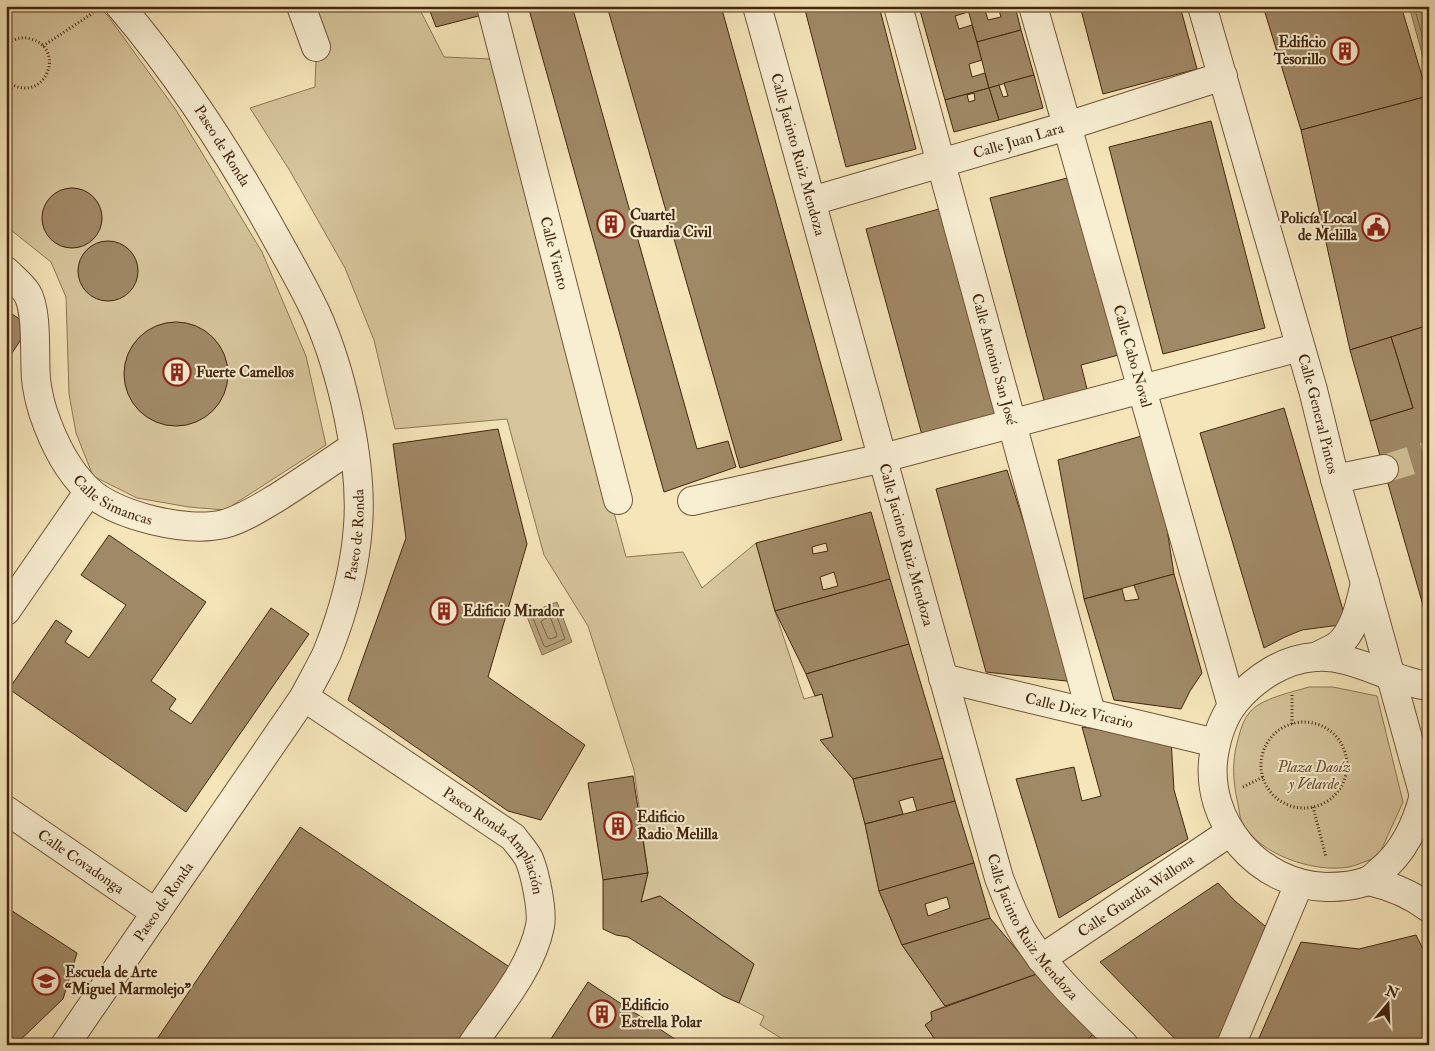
<svg xmlns="http://www.w3.org/2000/svg" width="1435" height="1051" viewBox="0 0 1435 1051" font-family="'IM FELL Double Pica',serif">
	<rect width="100%" height="100%" fill="#f5e5b9"/>
	<filter id="stains"><feTurbulence type="fractalNoise" baseFrequency=".004" numOctaves="4"/><feColorMatrix values="0 0 0 0 .2 0 0 0 0 .09 0 0 0 0 .02 0 0 0 .5 -.17"/></filter>
	<radialGradient id="worn" r=".72"><stop offset=".6" stop-color="#630" stop-opacity="0"/><stop offset="1" stop-color="#630" stop-opacity=".3"/></radialGradient>
	<g fill="#d7c59c" stroke="#8d7654">
		<polygon points="6,6 98,6 108,16 176,110 262,252 306,356 326,445 225,510 189,507 137,498 93,476 76,433 69,394 66,297 51,262 6,226"/>
		<polygon points="318,6 418,6 444,57 492,59 626,557 683,552 702,588 756,543 775,611 804,699 822,694 833,737 821,740 853,779 865,824 879,891 902,945 945,1006 931,1012 932,1020 925,1025 939,1045 792,1045 760,1025 764,1016 739,1003 753,963 660,896 641,902 648,873 634,770 588,626 544,555 507,419 395,429 374,340 345,268 290,171 250,108 315,87"/>
		<path d="M1309,687H1333L1377,696L1403,802L1378,857C1368,860 1358,865 1349,867C1314,873 1259,855 1242,822C1239,816 1239,806 1237,800C1233,781 1232,762 1237,743C1241,728 1244,714 1258,705C1273,696 1292,692 1309,687Z"/>
	</g>
	<g fill="#b8a47e" stroke="#897250">
		<polygon points="1409,6 1429,6 1429,79"/>
		<polygon points="557,602 572,642 542,655 526,614"/>
	</g>
	<g fill="none" stroke-linecap="round" stroke-linejoin="round">
		<g stroke="#7e6545" stroke-width="1">
			<polyline points="1414,6 1429,60"/>
			<polygon points="552,609 555,611 565,639 546,647 544,646 533,618"/>
			<polygon points="548,618 551,619 557,635 556,637 550,639 548,638 541,622 543,620"/>
		</g>
	</g>
	<g fill="#a08966" stroke="#43260c" fill-rule="evenodd">
		<polygon points="428,6 488,6 490,13 436,27"/>
		<polygon points="528,6 572,6 697,449 728,441 736,467 664,492"/>
		<polygon points="607,6 721,6 842,440 740,468"/>
		<polygon points="804,6 879,6 916,149 846,167"/>
		<polygon points="924,6 967,6 968,12 955,16 959,29 972,25 982,60 969,64 972,77 985,73 989,88 945,100 919,7"/>
		<path d="M967,6H1015L1021,30L977,42ZM998,7L1001,17L988,20L985,10Z"/>
		<polygon points="1080,6 1180,6 1197,69 1103,94"/>
		<polygon points="1263,6 1401,6 1428,96 1301,130"/>
		<polygon points="1021,30 1034,75 989,88 977,42"/>
		<polygon points="1034,75 1043,108 999,120 989,88 999,85 1003,97 1008,96 1004,83"/>
		<path d="M989,88L999,120L954,132L945,100ZM974,93L975,100L969,102L967,95Z"/>
		<polygon points="1428,96 1429,325 1350,350 1301,130"/>
		<polygon points="1211,121 1265,328 1163,354 1109,147"/>
		<polygon points="1079,175 1126,353 1081,365 1088,393 1045,404 990,198"/>
		<circle cx="72" cy="218" r="30"/>
		<polygon points="939,209 995,415 922,435 866,229"/>
		<circle cx="108" cy="271" r="30"/>
		<polygon points="6,310 30,326 6,362"/>
		<circle cx="176" cy="374" r="52"/>
		<polygon points="1429,325 1429,412 1424,418 1429,434 1429,626 1370,421 1413,408 1391,337"/>
		<polygon points="1391,337 1413,408 1370,421 1350,350"/>
		<polygon points="1284,408 1347,624 1302,630 1285,637 1264,648 1200,433"/>
		<polygon points="498,429 527,544 488,677 585,745 541,820 508,811 348,700 406,538 393,444"/>
		<polygon points="1152,433 1174,574 1084,599 1058,460"/>
		<polygon points="1007,470 1075,682 986,672 936,489"/>
		<path d="M871,512L890,579L775,611L756,543ZM826,543L828,551L813,554L812,547ZM834,572L838,586L823,590L820,577Z"/>
		<polygon points="109,535 206,602 151,681 176,699 169,709 191,724 271,608 309,634 186,812 9,689 56,620 72,631 65,642 89,658 126,605 81,575"/>
		<polygon points="1174,574 1202,673 1190,691 1181,709 1114,700 1084,599 1122,589 1125,601 1139,599 1134,585"/>
		<polygon points="890,579 909,644 806,674 775,611"/>
		<polygon points="909,644 943,758 853,779 820,740 833,737 822,694 815,696 806,674"/>
		<polygon points="1082,727 1171,739 1174,790 1188,839 1059,918 1016,779 1074,767 1082,801 1101,796"/>
		<polygon points="943,758 955,801 917,811 913,797 899,801 903,814 865,824 853,779"/>
		<polygon points="633,776 648,873 603,880 588,783"/>
		<polygon points="955,801 974,863 879,891 865,824"/>
		<polygon points="300,827 511,968 460,1045 153,1045"/>
		<path d="M974,863L990,918L902,945L879,891ZM947,897L950,908L928,916L925,904Z"/>
		<polygon points="648,873 641,902 660,896 754,964 739,1003 723,996 628,937 616,935 603,929 603,880"/>
		<polygon points="1218,883 1235,901 1271,931 1219,1045 1181,1045 1100,962"/>
		<polygon points="6,907 77,953 63,999 15,1045 6,1045"/>
		<polygon points="990,918 1037,974 945,1006 902,945"/>
		<polygon points="1416,935 1429,961 1429,1045 1256,1045 1301,942 1359,949"/>
		<polygon points="1037,974 1095,1032 1082,1045 939,1045 925,1025 932,1020 931,1012"/>
		<polygon points="588,982 684,1045 547,1045"/>
		<polygon points="1095,1032 1108,1045 1082,1045"/>
	</g>
	<g fill="none" stroke-linecap="round" stroke-linejoin="round">
		<polyline stroke="#d1bf96" stroke-width="28" stroke-dasharray="28 14" stroke-linecap="butt" points="1384,469 1429,455"/>
		<g stroke="#705637" stroke-width="30">
			<g id="minor">
				<polyline points="301,6 316,47"/>
				<path id="s1" d="M491,6L618,500"/>
				<path id="s2" d="M757,6L999,878C1007,898 1014,919 1026,937C1051,976 1091,1013 1124,1045"/>
				<path id="s3" d="M898,6L1091,713"/>
				<path id="s4" d="M1033,6L1232,706"/>
				<path id="s5" d="M1202,6L1313,390L1335,479L1365,583L1424,796L1429,821"/>
				<path id="s6" d="M812,201L1067,126L1223,76"/>
				<path id="s7" d="M6,271C13,278 22,285 27,293C38,311 34,357 36,379C37,389 40,402 43,412C52,439 67,470 88,490C115,516 187,533 224,524C243,519 261,507 278,497C303,481 328,464 353,447"/>
				<polyline points="1335,479 1384,469"/>
				<polyline points="692,501 883,458 1300,347"/>
				<polyline points="6,611 89,491"/>
				<path d="M1316,657C1323,653 1331,650 1337,646C1355,632 1360,604 1365,583"/>
				<path id="s8" d="M943,678L1216,743"/>
				<path id="s9" d="M304,697L513,837C518,844 525,851 529,859C535,873 543,911 540,926C531,970 497,1008 472,1045"/>
				<path d="M1424,795C1416,825 1404,852 1379,872C1376,875 1372,879 1367,881C1355,886 1340,887 1326,887C1259,885 1203,822 1214,754C1217,736 1223,717 1235,702C1255,678 1284,659 1315,657C1354,654 1392,682 1429,686"/>
				<path id="s10" d="M6,810L156,913"/>
				<path d="M1369,881C1391,886 1411,894 1429,908"/>
				<path id="s11" d="M1041,959L1230,832"/>
				<path id="s12" d="M65,1045L304,697C311,683 320,668 327,653C343,613 355,569 358,526C363,463 342,371 316,313C301,281 282,249 265,218C223,143 176,72 120,6"/>
				<polyline points="1231,1045 1299,884"/>
			</g>
		</g>
		<g stroke="#43260c" stroke-width="3" stroke-dasharray="1 2.5" stroke-linecap="butt">
			<path d="M6,45C13,39 22,36 31,39C68,49 44,108 6,81"/>
			<polyline points="43,46 93,13"/>
			<polyline points="6,98 13,86"/>
			<circle cx="1304" cy="765" r="43"/>
			<polyline points="1292,724 1292,693"/>
			<polyline points="1243,787 1263,777"/>
			<polyline points="1313,807 1326,857"/>
		</g>
		<use href="#minor" stroke="#f8eed2" stroke-width="28"/>
	</g>
	<defs>
		<g id="building-ring" transform="scale(1.4375)"><circle r="9.5" fill="#f8eed2" stroke="#8f2418" stroke-width="1.5"/><path d="M-4-6H4V6H1V3H-1V6H-4ZM-2.5-4.3h1.7v1.8h-1.7ZM.8-4.3h1.7v1.8H.8ZM-2.5-1h1.7V.8h-1.7ZM.8-1h1.7V.8H.8Z" fill="#8f2418"/></g>
		<g id="civic-ring" transform="scale(1.4375)"><circle r="9.5" fill="#f8eed2" stroke="#8f2418" stroke-width="1.5"/><path d="M-.6-6.5H3V-4.5H.6V-3L4-1V1h2V6H-6V1h2V-1L-.6-3ZM-1.2 2.5V6h2.4V2.5Z" fill="#8f2418"/></g>
		<g id="university-ring" transform="scale(1.4375)"><circle r="9.5" fill="#f8eed2" stroke="#8f2418" stroke-width="1.5"/><path d="M0-5L7-2L0 1L-7-2ZM-4 1L0 2.5L4 1V4Q0 6-4 4Z" fill="#8f2418"/></g>
	</defs>
	<g fill-rule="evenodd">
		<use href="#building-ring" x="1345" y="51"/>
		<use href="#building-ring" x="611" y="224"/>
		<use href="#civic-ring" x="1376" y="227"/>
		<use href="#building-ring" x="177" y="372"/>
		<use href="#building-ring" x="444" y="611"/>
		<use href="#building-ring" x="618" y="826"/>
		<use href="#university-ring" x="46" y="981"/>
		<use href="#building-ring" x="602" y="1014"/>
	</g>
	<g text-anchor="middle" dominant-baseline="central" stroke-width="4" stroke-linejoin="round" paint-order="stroke">
		<g font-size="15" font-weight="bold" fill="#43260c" stroke="#f8eed2" text-anchor="start">
			<text x="1326" y="42" text-anchor="end">Edificio<tspan x="1326" dy="17">Tesorillo</tspan></text>
			<text x="630" y="215">Cuartel<tspan x="630" dy="17">Guardia Civil</tspan></text>
			<text x="1357" y="218" text-anchor="end">Policía Local<tspan x="1357" dy="17">de Melilla</tspan></text>
			<text x="196" y="372">Fuerte Camellos</text>
			<text x="463" y="611">Edificio Mirador</text>
			<text x="637" y="817">Edificio<tspan x="637" dy="17">Radio Melilla</tspan></text>
			<text x="65" y="972">Escuela de Arte<tspan x="65" dy="17">“Miguel Marmolejo”</tspan></text>
			<text x="621" y="1005">Edificio<tspan x="621" dy="17">Estrella Polar</tspan></text>
		</g>
		<g font-size="15" fill="#43260c" stroke="#f8eed2">
			<text stroke="none"><textPath href="#s6" startOffset="215">Calle Juan Lara</textPath></text>
			<text transform="translate(222 146) rotate(58)">Paseo de Ronda</text>
			<text stroke="none"><textPath href="#s2" startOffset="154">Calle Jacinto Ruiz Mendoza</textPath></text>
			<text stroke="none"><textPath href="#s1" startOffset="255">Calle Viento</textPath></text>
			<text stroke="none"><textPath href="#s4" startOffset="364">Calle Cabo Noval</textPath></text>
			<text stroke="none"><textPath href="#s3" startOffset="366">Calle Antonio San José</textPath></text>
			<text stroke="none"><textPath href="#s5" startOffset="424">Calle General Pintos</textPath></text>
			<text stroke="none"><textPath href="#s7" startOffset="269">Calle Simancas</textPath></text>
			<text stroke="none"><textPath href="#s12" startOffset="594">Paseo de Ronda</textPath></text>
			<text stroke="none"><textPath href="#s2" startOffset="559">Calle Jacinto Ruiz Mendoza</textPath></text>
			<text stroke="none"><textPath href="#s8" startOffset="140">Calle Diez Vicario</textPath></text>
			<text stroke="none"><textPath href="#s9" startOffset="242">Paseo Ronda Ampliación</textPath></text>
			<text stroke="none"><textPath href="#s10" startOffset="91">Calle Covadonga</textPath></text>
			<text stroke="none"><textPath href="#s11" startOffset="114">Calle Guardia Wallona</textPath></text>
			<text stroke="none"><textPath href="#s12" startOffset="174">Paseo de Ronda</textPath></text>
			<text stroke="none"><textPath href="#s2" startOffset="964">Calle Jacinto Ruiz Mendoza</textPath></text>
		</g>
		<g font-size="15" font-style="italic" fill="#684e30" stroke="#f8eed2">
			<text x="1314" y="767">Plaza Daoíz<tspan x="1314" dy="17">y Velarde</tspan></text>
		</g>
	</g>
	<rect width="1435" height="1051" fill="none" stroke="#f5e5b9" stroke-width="25"/>
	<rect x="8" y="8" width="1420" height="1036" fill="none" stroke="#43260c" stroke-width="2.5"/>
	<rect x="12" y="12" width="1410" height="1026" fill="none" stroke="#43260c"/>
	<g transform="translate(1388 1004) rotate(19)" stroke="#f8eed2" stroke-width="4" paint-order="stroke">
	<path d="M0-4L9 19L0 12L-9 19Z" fill="#43260c"/>
	<text y="-8" font-size="14" font-weight="bold" text-anchor="middle" fill="#43260c">N</text>
	</g>
	<rect width="100%" height="100%" filter="url(#stains)"/>
	<rect width="100%" height="100%" fill="url(#worn)"/>
</svg>
